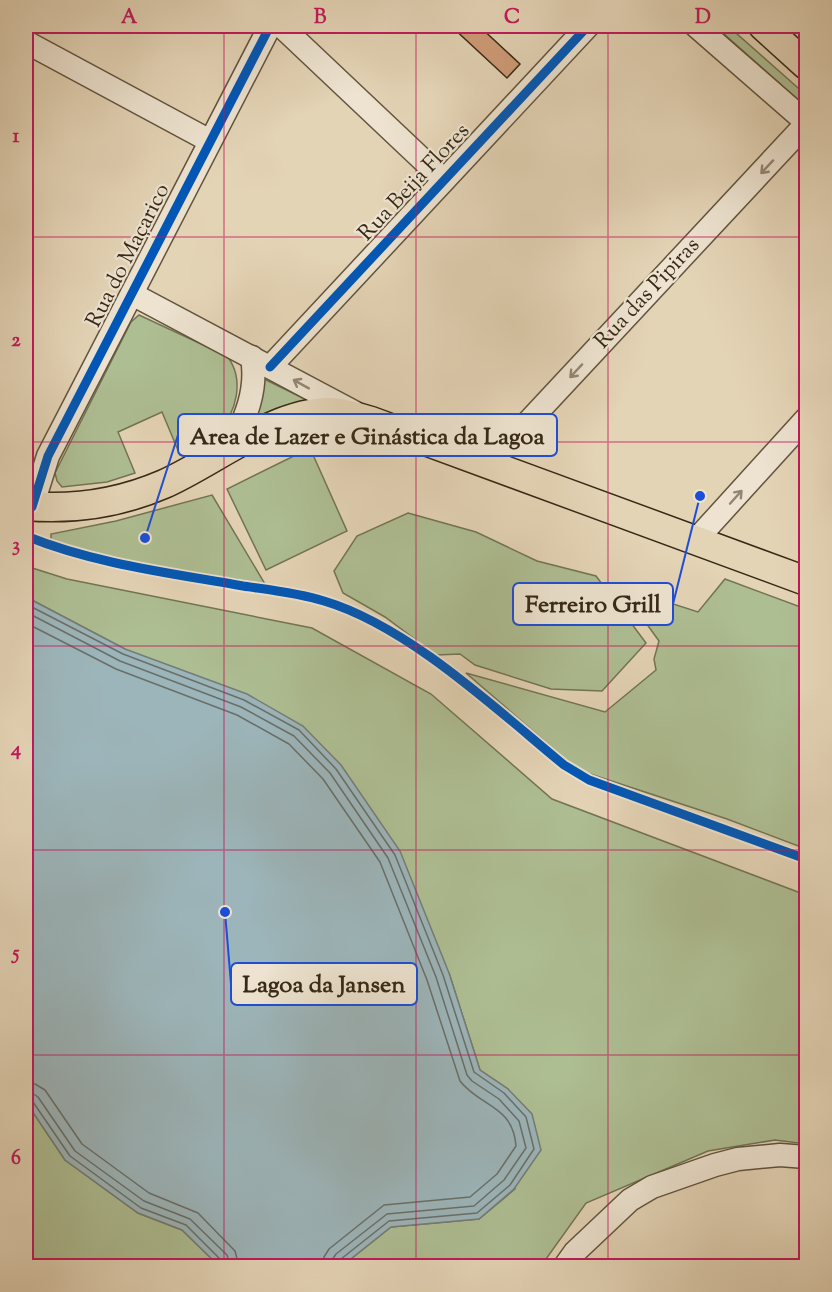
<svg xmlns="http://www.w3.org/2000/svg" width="832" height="1292" viewBox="0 0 832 1292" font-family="'Sorts Mill Goudy',serif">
	<rect width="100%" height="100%" fill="#e4d4b6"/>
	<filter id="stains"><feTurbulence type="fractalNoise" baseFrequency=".00333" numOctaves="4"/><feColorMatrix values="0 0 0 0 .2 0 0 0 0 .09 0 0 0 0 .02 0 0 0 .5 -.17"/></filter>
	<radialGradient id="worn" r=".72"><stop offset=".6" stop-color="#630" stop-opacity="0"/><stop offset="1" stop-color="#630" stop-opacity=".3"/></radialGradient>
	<g fill="#aebe93" stroke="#727454" stroke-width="1.5">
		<polygon points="715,26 728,26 806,95 806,107"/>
		<path d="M139,315L227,356C245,379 237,413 217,433C207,442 192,449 180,455L162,412L118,432L135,473L107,482L62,487L57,481L55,473L131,322Z"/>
		<polygon points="260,377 305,399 304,401 277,408 255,418"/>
		<polygon points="310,448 347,531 266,570 227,489"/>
		<polygon points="212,495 265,584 94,556 51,543 51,534 116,521"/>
		<polygon points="408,513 476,532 537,561 596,576 646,643 602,691 551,689 475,665 460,654 436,655 385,617 343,593 334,571 357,536"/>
		<polygon points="26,566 67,579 312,628 431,694 552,799 806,895 806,1144 775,1140 708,1151 586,1203 541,1266 342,1266 391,1227 479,1219 515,1189 508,1089 480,1070 449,973 125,649 26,597"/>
		<polygon points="725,579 806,609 806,849 727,819 578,770 466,673 605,712 656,670 654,659 659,641 620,587 698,612"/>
		<polygon points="26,1102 65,1160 138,1213 182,1230 219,1266 26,1266"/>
	</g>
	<polygon fill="#9cb5ba" stroke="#737d78" stroke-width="1.5" points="26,597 125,649 247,694 303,726 341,765 400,851 449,973 480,1070 508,1089 532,1114 541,1150 514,1189 479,1219 391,1227 342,1266 219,1266 182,1230 138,1213 65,1160 26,1102"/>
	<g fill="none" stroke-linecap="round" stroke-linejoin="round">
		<g stroke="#696f68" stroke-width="1.5">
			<polyline points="26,604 123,654 244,700 299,730 336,769 395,855 443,975 474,1072 504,1093 526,1117 534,1149 510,1185 477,1213 389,1221 341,1259 339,1266"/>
			<polyline points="26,612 120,661 241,707 294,736 330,773 388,858 436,977 467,1075 472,1081 499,1099 519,1121 526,1148 504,1180 474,1206 387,1214 336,1254 332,1260 331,1266"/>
			<path d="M26,623L116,669L237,715L289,744L323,779L380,862L427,980L460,1081C480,1107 513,1105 516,1146L497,1174L470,1197L384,1205L329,1249L324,1257L322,1266"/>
			<polyline points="26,1083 35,1084 45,1090 82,1144 149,1193 198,1213 235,1251 239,1266"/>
			<polyline points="26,1092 32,1093 38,1097 75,1151 144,1201 190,1219 227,1255 230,1266"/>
			<polyline points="26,1099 33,1102 70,1156 141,1208 186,1225 221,1260 223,1266"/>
		</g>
	</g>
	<polygon fill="#ce9b76" stroke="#362916" stroke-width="1.5" points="451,26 479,26 520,64 507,78"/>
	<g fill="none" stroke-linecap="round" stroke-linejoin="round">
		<g stroke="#62543e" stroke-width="25">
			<g id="minor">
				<polyline points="281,26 444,180"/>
				<polyline points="696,26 806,122"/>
				<polyline points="26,42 210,141"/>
				<polyline points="132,294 354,412"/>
				<polyline points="270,367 588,26"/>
				<path d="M231,448C245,418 258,391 252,357"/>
				<polyline points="489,464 806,124"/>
				<polyline points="32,507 48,456 270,26"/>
				<polyline points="696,540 806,419"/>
				<polyline points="565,1266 575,1252 630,1200 652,1187 715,1165 738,1159 780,1155 806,1157"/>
			</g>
		</g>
		<g stroke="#362916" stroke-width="31">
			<g id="major">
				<polyline points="763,26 806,65"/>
				<path d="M26,506C73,510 120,503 164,484C214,462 275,411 331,412C345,413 358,417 371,421L806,581"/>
			</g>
		</g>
		<use href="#minor" stroke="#ede3d0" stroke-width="22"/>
		<use href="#major" stroke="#e4d4b6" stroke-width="28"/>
		<g stroke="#ede3d0" stroke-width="13">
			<g id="cycleway">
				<polyline points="270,367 588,26"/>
				<polyline points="32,507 48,456 270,26"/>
				<path d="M26,536C95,564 170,573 243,586C270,590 298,593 324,601C408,626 496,709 564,765L589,780L806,859"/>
			</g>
		</g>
		<use href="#cycleway" stroke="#0057b8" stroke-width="9"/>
	</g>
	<defs><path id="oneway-shaft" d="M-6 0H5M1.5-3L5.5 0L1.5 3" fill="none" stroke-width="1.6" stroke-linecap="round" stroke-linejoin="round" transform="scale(1.5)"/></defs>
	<g stroke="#928673">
		<use href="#oneway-shaft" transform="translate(767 167) rotate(133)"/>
		<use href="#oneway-shaft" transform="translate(576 371) rotate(133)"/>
		<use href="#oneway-shaft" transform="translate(301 384) rotate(-151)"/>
		<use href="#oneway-shaft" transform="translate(736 497) rotate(-48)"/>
	</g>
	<path fill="none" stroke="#c2185b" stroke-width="1.5" stroke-opacity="0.55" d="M224,26V1266M416,26V1266M608,26V1266M26,237H806M26,442H806M26,646H806M26,850H806M26,1055H806"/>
	<g text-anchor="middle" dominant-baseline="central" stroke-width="4.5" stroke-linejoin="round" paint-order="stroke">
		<g font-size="22" fill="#362916" stroke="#ede3d0">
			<text transform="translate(415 183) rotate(-47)">Rua Beija Flores</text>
			<text transform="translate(129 256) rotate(-63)">Rua do Maçarico</text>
			<text transform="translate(648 294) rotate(-47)">Rua das Pipiras</text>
		</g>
	</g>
	<path fill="none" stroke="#1d4ed8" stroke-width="2" d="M145 538L178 435M700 496L673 604M225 912L231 984"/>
	<g fill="#1d4ed8" stroke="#ede3d0" stroke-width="2">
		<circle cx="145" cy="538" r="6"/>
		<circle cx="700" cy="496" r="6"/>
		<circle cx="225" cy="912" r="6"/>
	</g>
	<g fill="#ede3d0" stroke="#1d4ed8" stroke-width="2">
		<rect x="178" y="414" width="379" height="42" rx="6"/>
		<rect x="513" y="583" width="160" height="42" rx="6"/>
		<rect x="231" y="963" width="186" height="42" rx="6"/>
	</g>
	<g font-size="24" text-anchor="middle" font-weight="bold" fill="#362916">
		<text x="367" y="444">Area de Lazer e Ginástica da Lagoa</text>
		<text x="593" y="612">Ferreiro Grill</text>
		<text x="324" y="992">Lagoa da Jansen</text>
	</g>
	<rect width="832" height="1292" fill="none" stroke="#e4d4b6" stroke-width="66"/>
	<rect x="33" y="33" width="766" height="1226" fill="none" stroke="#c2185b" stroke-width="2"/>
	<g font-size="20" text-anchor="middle" font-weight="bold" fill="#c2185b">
		<text x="129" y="23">A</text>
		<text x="320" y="23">B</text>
		<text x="512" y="23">C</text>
		<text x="703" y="23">D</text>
		<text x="16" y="142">1</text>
		<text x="16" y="346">2</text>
		<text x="16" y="551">3</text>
		<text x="16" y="755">4</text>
		<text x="16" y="959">5</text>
		<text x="16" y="1164">6</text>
	</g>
	<rect width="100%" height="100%" filter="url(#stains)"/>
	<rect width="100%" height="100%" fill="url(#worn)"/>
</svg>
